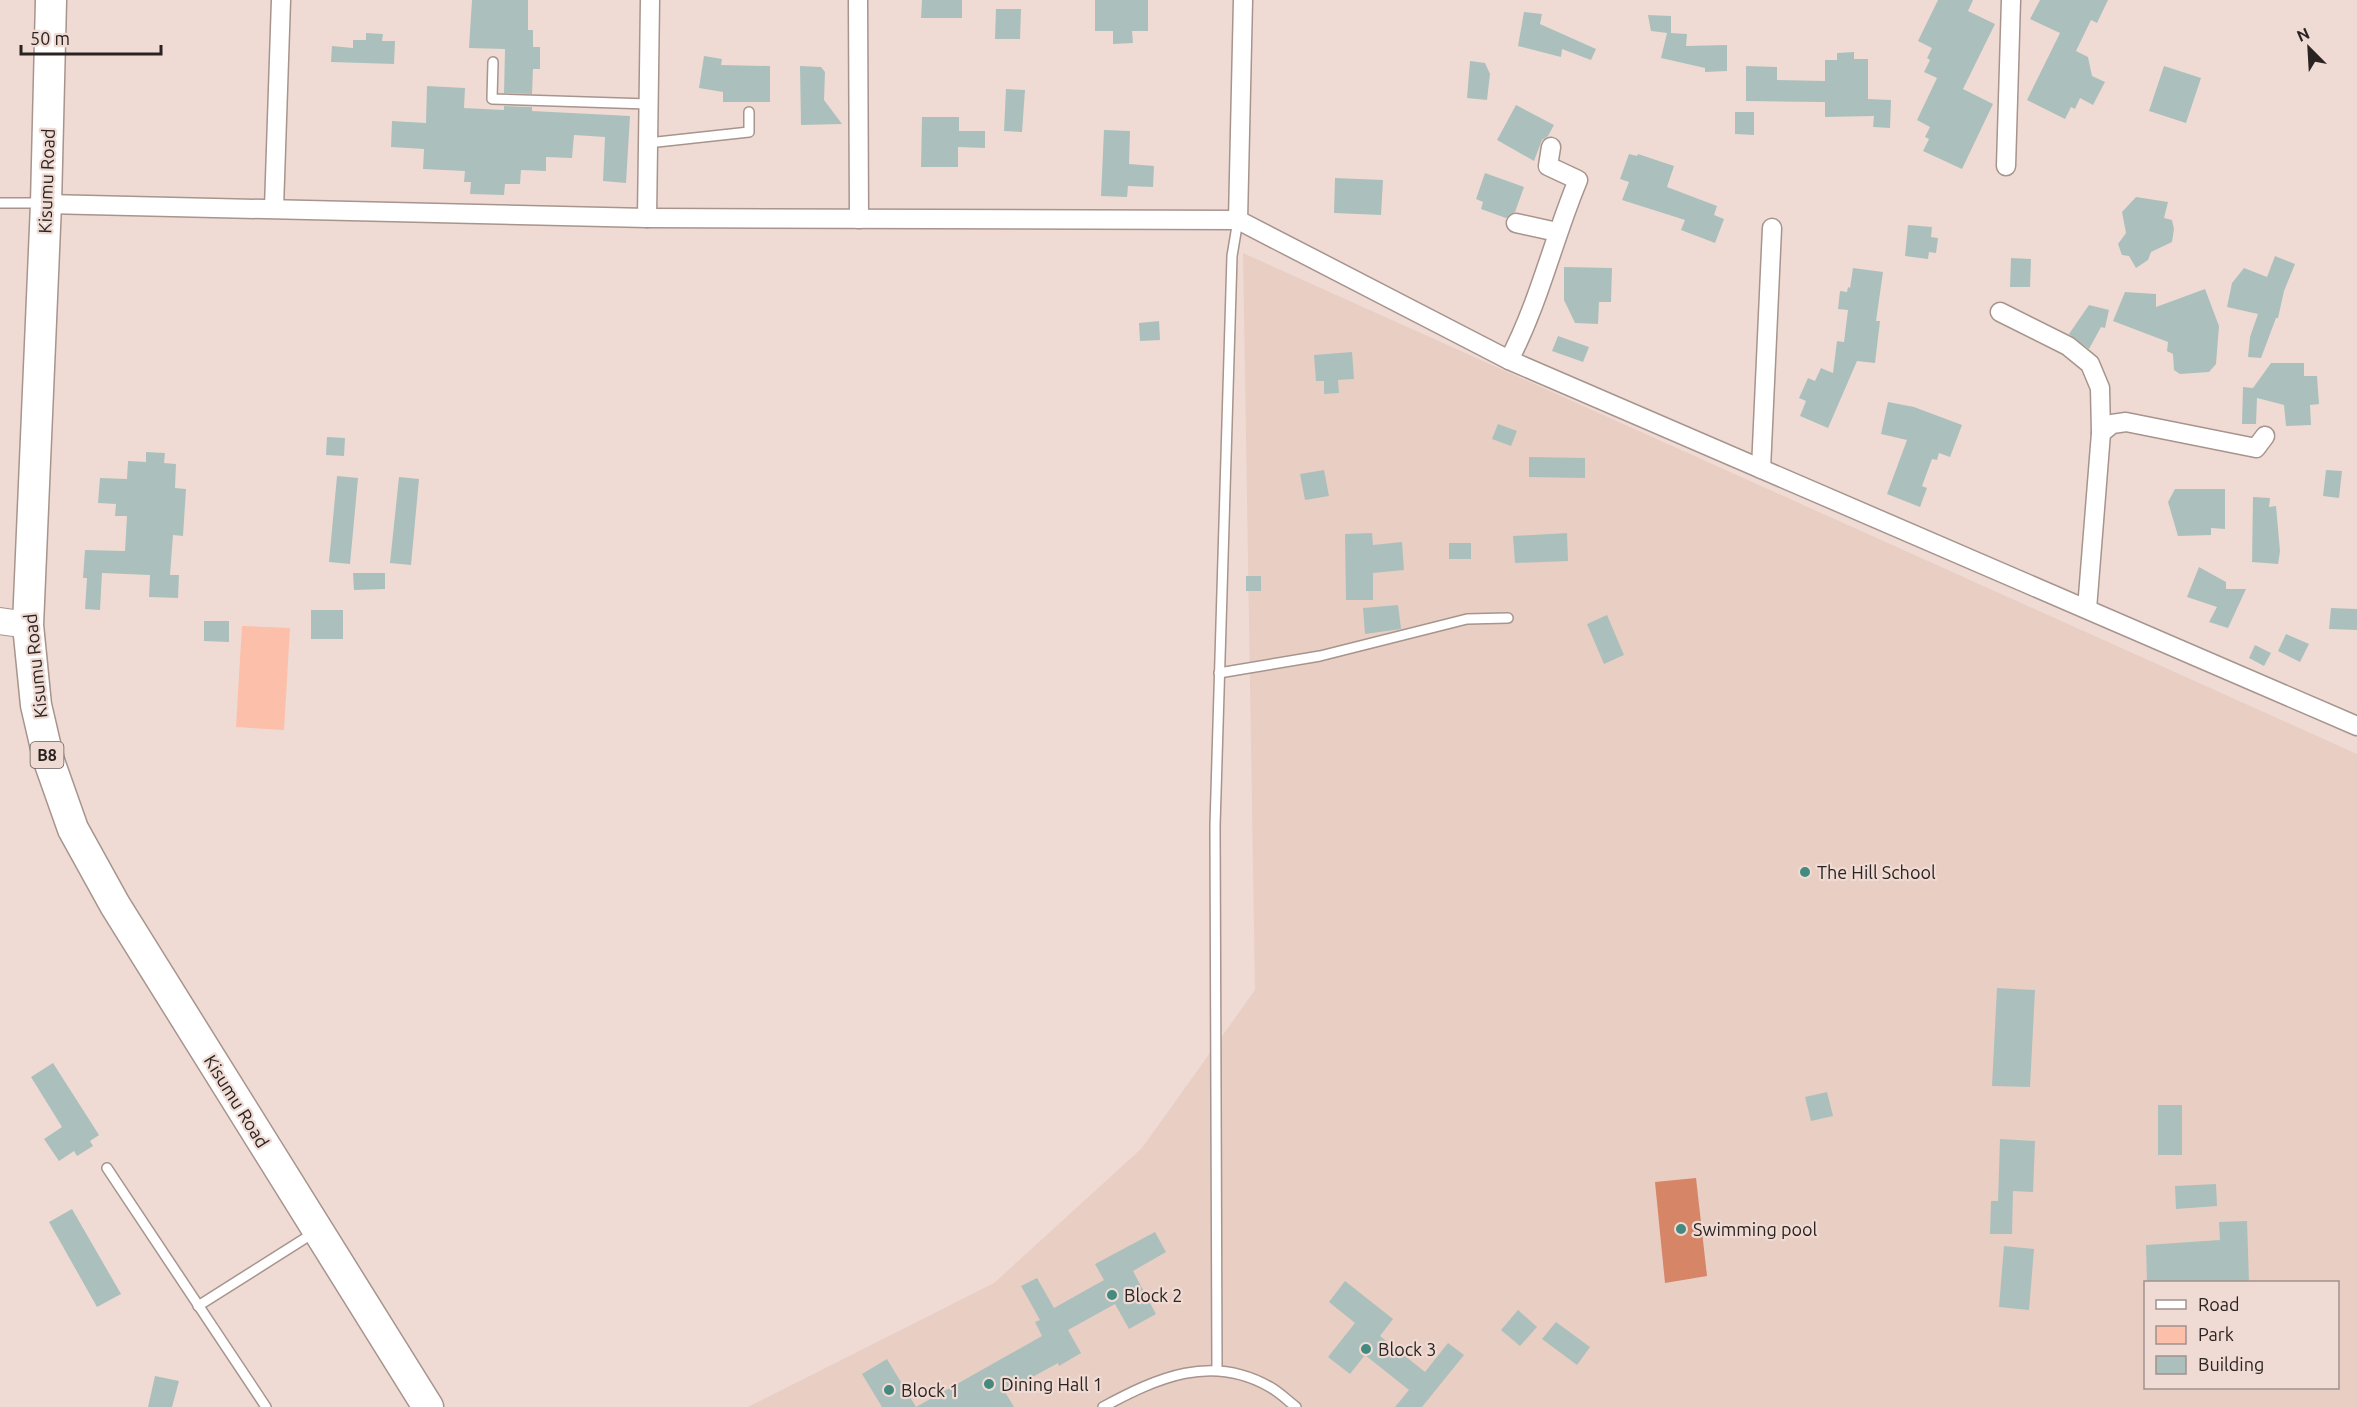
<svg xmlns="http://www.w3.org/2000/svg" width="2357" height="1407" viewBox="0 0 2357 1407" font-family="Ubuntu,sans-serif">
	<rect width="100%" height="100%" fill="#efdbd4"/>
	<path fill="#e9cec4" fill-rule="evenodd" d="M1243,253L2357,754V1407H748L994,1283L1142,1148L1255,990ZM2146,1282H2338V1388H2146Z"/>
	<polygon fill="#fcbfa9" points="242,626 290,628 284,730 236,727"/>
	<polygon fill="#d68567" points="1696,1178 1707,1276 1665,1283 1655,1182"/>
	<g fill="#abc0bd">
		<polygon points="472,0 528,0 528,30 533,30 533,47 540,47 540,69 533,69 532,94 504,93 505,49 469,48"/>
		<polygon points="922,0 962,0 962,18 921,18"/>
		<polygon points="1095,0 1148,0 1148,31 1132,31 1133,43 1113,44 1113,31 1095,31"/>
		<polygon points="1938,0 1973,0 1968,11 1995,24 1963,89 1993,104 1962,169 1923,151 1929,139 1925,137 1930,127 1917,120 1937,78 1924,72 1930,60 1927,58 1932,48 1918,41"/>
		<polygon points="2040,0 2108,0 2097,23 2091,20 2076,51 2088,57 2092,76 2105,82 2093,105 2080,98 2075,109 2071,107 2065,119 2027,100 2060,33 2030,19"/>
		<polygon points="996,9 1021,9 1020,39 995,39"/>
		<polygon points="1524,12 1542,14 1540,24 1596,49 1591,60 1562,49 1561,57 1518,46"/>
		<polygon points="1648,15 1671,16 1671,33 1687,34 1686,46 1727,45 1727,71 1705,72 1705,68 1661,58 1667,33 1651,31"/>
		<polygon points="366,33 383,34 382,41 395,41 394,64 331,62 332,46 353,48 353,40 366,40"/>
		<polygon points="1854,52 1854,59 1868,59 1868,99 1891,100 1890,128 1873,127 1874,116 1825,117 1825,102 1746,101 1746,66 1777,67 1777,80 1825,81 1825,60 1837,60 1837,53"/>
		<polygon points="704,56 722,59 721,65 770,66 770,102 723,102 723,92 699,88"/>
		<polygon points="1470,61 1485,63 1490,74 1487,100 1467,98"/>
		<polygon points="800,66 821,67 825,72 824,100 842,124 801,125"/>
		<polygon points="2164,66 2201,78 2186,123 2149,111"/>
		<polygon points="427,86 465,88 464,108 504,110 504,106 532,107 532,111 630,116 626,183 603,181 605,137 574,135 572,158 546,157 546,171 521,170 520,184 505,184 504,195 470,194 471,182 464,182 465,171 423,169 424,149 391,147 392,121 426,123"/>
		<polygon points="1006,89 1025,90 1022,132 1004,131"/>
		<polygon points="1516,105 1554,125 1548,136 1542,140 1534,161 1497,140"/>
		<polygon points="1735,112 1754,112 1754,135 1735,134"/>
		<polygon points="922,117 959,117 959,131 985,131 985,148 958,147 958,167 921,167"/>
		<polygon points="1104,130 1130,131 1129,164 1154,166 1153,187 1128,186 1127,197 1101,196"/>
		<polygon points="1629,154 1637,156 1638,154 1674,166 1667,187 1717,206 1714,215 1724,219 1715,243 1681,230 1685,220 1622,200 1629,182 1620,179"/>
		<polygon points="1485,173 1524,187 1515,212 1506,218 1481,209 1483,202 1476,199"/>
		<polygon points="1335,178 1383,180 1381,215 1334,213"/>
		<polygon points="2136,197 2168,202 2164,218 2172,220 2174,229 2172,242 2151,252 2148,260 2136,268 2129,256 2122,255 2118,244 2126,233 2122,212"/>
		<polygon points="1908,225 1932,227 1931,237 1938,238 1936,253 1929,252 1928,259 1905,256"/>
		<polygon points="2275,256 2295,264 2284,291 2278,318 2276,318 2261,358 2248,357 2250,337 2258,314 2227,307 2232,283 2244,268 2267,277"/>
		<polygon points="2011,258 2031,259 2030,287 2010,287"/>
		<polygon points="1564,267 1612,268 1611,302 1599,302 1598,324 1575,323 1564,300"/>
		<polygon points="1853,268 1883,272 1876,321 1880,321 1875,363 1857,361 1828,428 1800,416 1806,401 1799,398 1808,378 1815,381 1821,368 1833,373 1837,341 1844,342 1848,310 1838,309 1840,291 1847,292 1848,287 1850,288"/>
		<polygon points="2205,289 2219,326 2216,364 2209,372 2180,374 2174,370 2173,354 2167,351 2168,342 2113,321 2125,292 2156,294 2156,307"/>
		<polygon points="2089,305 2109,310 2105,328 2101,327 2089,349 2069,334"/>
		<polygon points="1159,321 1160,340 1140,341 1139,323"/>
		<polygon points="1558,336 1589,347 1583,362 1552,351"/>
		<polygon points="1352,352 1354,379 1338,380 1339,393 1324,394 1324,381 1316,381 1314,355"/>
		<polygon points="2271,363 2304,363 2304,376 2317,376 2319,404 2310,405 2311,425 2286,426 2284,405 2257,398 2256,424 2242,424 2243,387 2253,388"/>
		<polygon points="1888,402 1914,407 1962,425 1950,457 1939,453 1937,460 1932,459 1922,486 1927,488 1920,507 1887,494 1907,440 1881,434"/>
		<polygon points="1498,424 1517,431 1511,446 1492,439"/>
		<polygon points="327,437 345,438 344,456 326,455"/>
		<polygon points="146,452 165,453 164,463 176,464 175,488 186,489 183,536 173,535 170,575 179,575 178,598 149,597 150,575 102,573 100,610 85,609 87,578 83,578 85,550 125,551 127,516 115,516 116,504 98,503 100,478 127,479 128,461 146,462"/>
		<polygon points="1529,457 1585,458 1585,478 1529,477"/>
		<polygon points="1324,470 1329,496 1305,500 1300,474"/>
		<polygon points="2326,470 2342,471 2339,498 2323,496"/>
		<polygon points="337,476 358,478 350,564 329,562"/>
		<polygon points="399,477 419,479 411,565 390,563"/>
		<polygon points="2175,489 2225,489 2225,529 2211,528 2211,535 2178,536 2168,502"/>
		<polygon points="2253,497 2270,498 2269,507 2276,506 2280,551 2278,564 2252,562"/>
		<polygon points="1372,533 1373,545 1402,542 1404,570 1373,573 1373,600 1346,600 1345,534"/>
		<polygon points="1567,533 1568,561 1515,563 1513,536"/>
		<rect x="1449" y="543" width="22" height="16"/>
		<polygon points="2199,567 2226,582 2226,589 2246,589 2228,628 2209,622 2217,607 2187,597"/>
		<polygon points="353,573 385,573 385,589 354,590"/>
		<rect x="1246" y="576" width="15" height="15"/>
		<polygon points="1398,605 1401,629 1365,634 1363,608"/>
		<polygon points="2331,608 2357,609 2357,630 2329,629"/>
		<rect x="311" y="610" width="32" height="29"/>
		<polygon points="1607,615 1624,655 1604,664 1587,624"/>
		<polygon points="204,621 229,621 229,642 204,641"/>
		<polygon points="2286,634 2309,644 2300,662 2278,651"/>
		<polygon points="2255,645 2271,653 2264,666 2249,658"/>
		<polygon points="1997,988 2035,990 2030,1087 1992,1086"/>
		<polygon points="53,1063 99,1135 90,1141 93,1146 77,1156 74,1151 59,1161 44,1139 62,1127 31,1077"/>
		<polygon points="1827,1092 1833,1116 1811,1121 1805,1097"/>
		<rect x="2158" y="1105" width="24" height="50"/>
		<polygon points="2000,1139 2035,1141 2033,1192 2013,1191 2012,1234 1990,1234 1991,1201 1998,1201"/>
		<polygon points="2216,1184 2217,1206 2176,1209 2175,1186"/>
		<polygon points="72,1209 121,1294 97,1307 49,1222"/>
		<polygon points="2247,1221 2249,1282 2147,1282 2146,1245 2220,1240 2219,1222"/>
		<polygon points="1155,1232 1166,1252 1133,1271 1156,1314 1129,1329 1115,1304 1068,1330 1081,1353 1059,1366 1058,1363 1005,1392 1014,1407 882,1407 862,1374 887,1359 916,1407 1042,1336 1035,1322 1040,1320 1021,1286 1037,1278 1054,1308 1104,1280 1095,1264"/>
		<polygon points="2004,1246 2034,1249 2029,1310 1999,1307"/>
		<polygon points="1345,1281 1393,1319 1380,1336 1425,1372 1448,1343 1464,1355 1422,1407 1395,1407 1409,1390 1365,1355 1350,1374 1328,1357 1355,1323 1329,1302"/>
		<polygon points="1518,1310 1537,1327 1520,1346 1501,1330"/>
		<polygon points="1556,1322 1590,1347 1577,1365 1542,1339"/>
		<polygon points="155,1376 179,1381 172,1407 148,1407"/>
	</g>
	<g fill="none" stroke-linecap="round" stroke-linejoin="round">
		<g stroke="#a7948d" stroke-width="12">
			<g id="service">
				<polyline points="493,62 492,99 648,104"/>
				<polyline points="648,143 749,132 749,112"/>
				<polyline points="0,203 43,203"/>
				<polyline points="1219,673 1320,656 1467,619 1508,618"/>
				<polyline points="107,1168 266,1407"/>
				<polyline points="198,1306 315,1232"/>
				<polyline points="1217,1370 1215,826 1232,256 1238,220"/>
				<path d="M1103,1407C1157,1378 1211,1353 1270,1387C1279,1392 1287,1400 1296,1407"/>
			</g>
		</g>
		<g stroke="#a7948d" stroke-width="21">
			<g id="minor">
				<polyline points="858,0 859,219"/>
				<polyline points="2006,166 2011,0"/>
				<polyline points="46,204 647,218 1238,220 1509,360 2357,726"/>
				<polyline points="274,208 281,0"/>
				<polyline points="647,218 650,0"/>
				<polyline points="1238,220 1243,0"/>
				<polyline points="1516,223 1557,232"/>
				<polyline points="2000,312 2068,346 2090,364 2100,388 2101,433 2087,609"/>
				<path d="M1509,360C1539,303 1553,240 1578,180L1548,166L1551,147"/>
				<polyline points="2101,433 2112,424 2126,422 2256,448 2265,436"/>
				<polyline points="1761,469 1772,228"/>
			</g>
		</g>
		<g stroke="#a7948d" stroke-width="28">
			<polyline id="secondary" points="0,621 28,625"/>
		</g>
		<g stroke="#a7948d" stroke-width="33">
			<polyline id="trunk" points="51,0 46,204 28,625 36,705 49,761 73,829 115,905 428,1407"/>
		</g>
		<use href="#service" stroke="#fff" stroke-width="9"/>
		<use href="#minor" stroke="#fff" stroke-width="18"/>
		<use href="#secondary" stroke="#fff" stroke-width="26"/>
		<use href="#trunk" stroke="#fff" stroke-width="30"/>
	</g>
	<g fill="#448a80" stroke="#efdbd4" stroke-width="2">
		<circle cx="1805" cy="872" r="6"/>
		<circle cx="1681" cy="1229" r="6"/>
		<circle cx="1112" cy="1295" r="6"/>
		<circle cx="1366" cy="1349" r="6"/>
		<circle cx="989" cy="1384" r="6"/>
		<circle cx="889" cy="1390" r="6"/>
	</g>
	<g text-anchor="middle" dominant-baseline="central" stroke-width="4.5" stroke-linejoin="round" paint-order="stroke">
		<rect fill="#efdbd4" stroke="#665a57" stroke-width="1.5" x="30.5" y="742" width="33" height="26" rx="4.5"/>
		<g font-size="16" font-weight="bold" fill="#2b2321">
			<text x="47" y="755">B8</text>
		</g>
		<g font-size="18" fill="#2b2321" stroke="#efdbd4">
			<text transform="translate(46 181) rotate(-88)">Kisumu Road</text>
			<text transform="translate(35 666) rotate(-96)">Kisumu Road</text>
			<text transform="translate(237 1101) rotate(58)">Kisumu Road</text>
		</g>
		<g font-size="18" fill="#2b2321" stroke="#efdbd4" text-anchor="start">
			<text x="1817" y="872">The Hill School</text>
			<text x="1693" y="1229">Swimming pool</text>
			<text x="1124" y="1295">Block 2</text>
			<text x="1378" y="1349">Block 3</text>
			<text x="1001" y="1384">Dining Hall 1</text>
			<text x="901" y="1390">Block 1</text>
		</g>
	</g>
	<rect x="2144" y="1281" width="195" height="108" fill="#efdbd4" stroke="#a1918c" stroke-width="1.5"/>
	<rect x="2156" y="1300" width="30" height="9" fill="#ffffff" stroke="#a1918c" stroke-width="1.5"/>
	<text x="2198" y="1311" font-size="18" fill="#2b2321">Road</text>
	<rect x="2156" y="1326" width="30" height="18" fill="#fcbfa9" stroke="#a1918c" stroke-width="1.5"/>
	<text x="2198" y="1341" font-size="18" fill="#2b2321">Park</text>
	<rect x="2156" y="1356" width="30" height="18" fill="#abc0bd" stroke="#a1918c" stroke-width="1.5"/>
	<text x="2198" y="1371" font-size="18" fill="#2b2321">Building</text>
	<g transform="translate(2309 48) rotate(336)" stroke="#efdbd4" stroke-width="4.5" paint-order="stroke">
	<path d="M0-4.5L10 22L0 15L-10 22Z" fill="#2b2321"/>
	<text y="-9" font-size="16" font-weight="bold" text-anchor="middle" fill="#2b2321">N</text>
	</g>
	<path d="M21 45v9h140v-9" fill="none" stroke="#2b2321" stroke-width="3"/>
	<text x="30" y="45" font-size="18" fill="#2b2321" stroke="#efdbd4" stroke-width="4.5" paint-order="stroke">50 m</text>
</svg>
